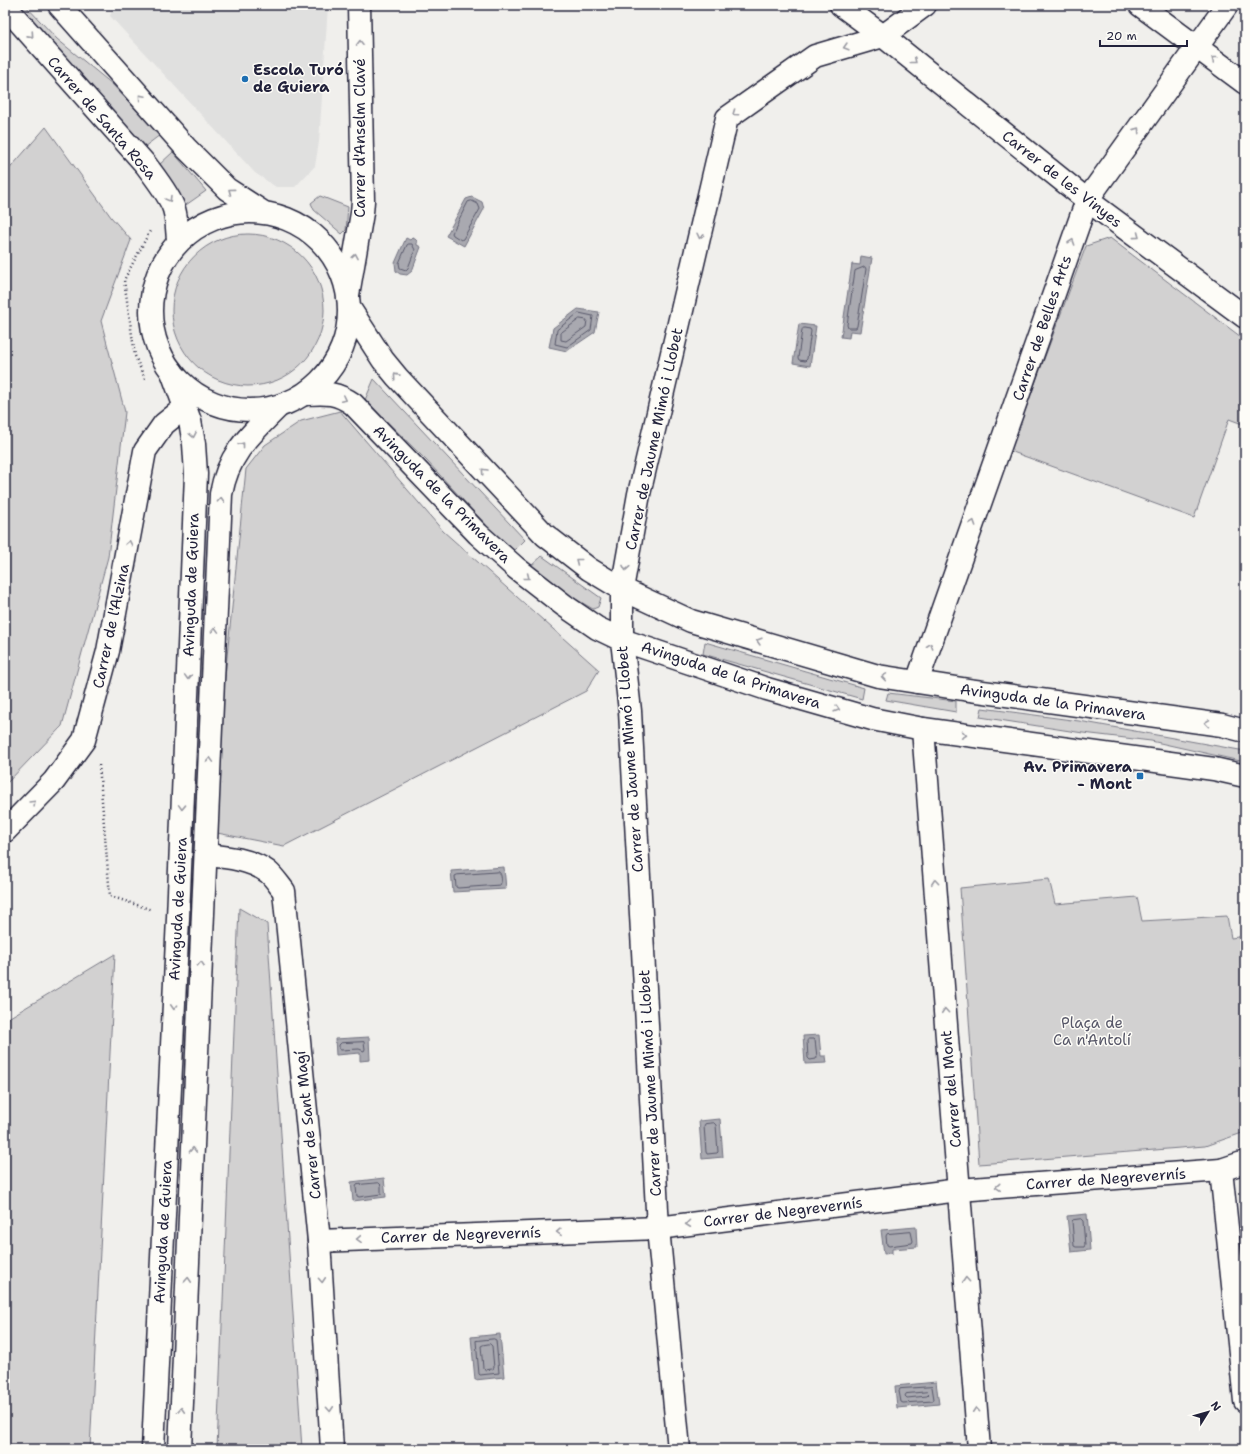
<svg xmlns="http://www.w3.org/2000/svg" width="1250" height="1454" viewBox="0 0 1250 1454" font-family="'Shantell Sans',sans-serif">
	<rect width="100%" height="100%" fill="#f0efec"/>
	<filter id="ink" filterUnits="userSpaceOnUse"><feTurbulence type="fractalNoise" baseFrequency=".025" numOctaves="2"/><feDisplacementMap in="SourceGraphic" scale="8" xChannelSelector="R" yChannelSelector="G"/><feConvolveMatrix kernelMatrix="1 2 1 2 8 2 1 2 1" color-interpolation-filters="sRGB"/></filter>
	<g filter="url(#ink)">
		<polygon fill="#e0e0df" points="114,5 328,5 319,142 315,166 295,187 276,187 255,173 110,16"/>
		<g fill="#d2d1d1" stroke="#7a7a86">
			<polygon points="11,5 25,5 57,39 112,84 160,135 140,150"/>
			<polygon points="46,127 111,217 131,240 101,321 125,412 108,557 62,726 5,785 5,174"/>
			<polygon points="173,152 206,191 183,207 159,165"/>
			<polygon points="320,196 348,207 346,230 342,234 314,210 311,203"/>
			<circle cx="248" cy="310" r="76"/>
			<polygon points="1110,238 1245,340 1245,425 1229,419 1194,518 1010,451 1086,246"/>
			<polygon points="374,379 525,540 512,553 426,460 365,400"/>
			<polygon points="340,411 443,531 599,670 586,691 284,846 212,832 220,726 246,469 265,445 301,421"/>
			<polygon points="542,556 601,598 598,607 593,609 565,593 531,566"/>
			<polygon points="705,642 864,688 862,699 703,654"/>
			<polygon points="888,693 956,701 956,712 886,700"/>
			<polygon points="982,708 1079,721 1245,751 1245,762 1151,741 1083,733 980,717"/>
			<polygon points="1049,879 1055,904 1137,897 1142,921 1227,916 1231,938 1245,936 1245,1132 1205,1146 979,1164 960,888"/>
			<polygon points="239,908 267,924 302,1449 217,1449"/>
			<polygon points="115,954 90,1449 5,1449 5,1020"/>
		</g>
		<g fill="#a9a9b0" stroke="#737381">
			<polygon points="472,197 482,202 484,209 464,246 446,236 466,199"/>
			<polygon points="406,238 410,240 412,238 415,239 417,241 417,245 421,247 412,271 407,275 400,274 396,271 395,263"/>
			<polygon points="861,256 872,258 860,332 850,331 849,338 841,337 852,264 860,265"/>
			<polygon points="578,309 599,312 595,332 567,351 549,347 553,328"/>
			<polygon points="799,324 816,326 810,366 793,363"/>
			<polygon points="504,867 506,889 453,892 451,871"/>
			<polygon points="819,1035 821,1056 826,1056 827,1063 805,1064 803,1036"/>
			<polygon points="369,1037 370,1060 360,1061 360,1053 336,1055 335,1039"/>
			<polygon points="720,1119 723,1157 702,1159 699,1121"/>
			<polygon points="384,1178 386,1197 353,1201 351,1182"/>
			<polygon points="1087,1214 1090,1250 1071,1252 1067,1216"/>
			<polygon points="916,1227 917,1247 892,1249 892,1253 884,1254 881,1230"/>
			<polygon points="500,1334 504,1377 475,1380 471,1337"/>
			<polygon points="936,1382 939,1404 897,1408 895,1386"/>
		</g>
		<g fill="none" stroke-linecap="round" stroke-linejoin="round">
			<g stroke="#58586a" stroke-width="1">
				<polygon points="472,201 478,204 480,209 463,239 461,240 453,235 452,233 468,202"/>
				<polygon points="409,244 412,244 415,250 408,268 406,270 400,268 399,263 407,245"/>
				<polygon points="865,267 866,269 857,326 856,328 848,328 847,325 855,271"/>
				<polygon points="579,313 593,316 591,330 567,347 555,344 557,330"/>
				<polygon points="580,319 587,320 586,327 566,341 561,340 561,333"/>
				<polygon points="804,328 810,329 811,331 807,359 805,361 799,360 798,358 802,330"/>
				<path d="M499,872C502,874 502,882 500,885L458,888L456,887L455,876L457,875Z"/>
				<polygon points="809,1039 814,1039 815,1040 817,1057 816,1059 810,1060 808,1058 807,1041"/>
				<polygon points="364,1042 365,1049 364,1051 359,1049 341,1050 339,1049 339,1045 341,1043"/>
				<polygon points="714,1123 716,1125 718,1152 717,1153 707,1154 706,1152 704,1126 705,1124"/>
				<polygon points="379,1183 381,1185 381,1194 359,1197 357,1196 356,1187 357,1185"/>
				<polygon points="1081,1219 1083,1221 1085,1245 1084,1247 1076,1247 1074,1246 1072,1221 1073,1220"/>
				<polygon points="911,1232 913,1241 912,1243 889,1246 887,1245 886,1236 887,1234"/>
				<polygon points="494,1339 496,1340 499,1373 480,1375 479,1374 476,1341"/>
				<polygon points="490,1344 492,1346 494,1368 492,1369 485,1370 483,1368 481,1346 483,1345"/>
				<polygon points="932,1387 934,1399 933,1401 903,1403 901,1402 899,1391 900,1389"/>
				<polygon points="927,1392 929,1394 927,1396 907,1398 905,1396 906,1394"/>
			</g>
			<g stroke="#22223b" stroke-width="25">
				<g id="minor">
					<polyline points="841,5 883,36 1087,200 1245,317"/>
					<polyline points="1140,5 1245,83"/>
					<polyline points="348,295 362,213 363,201 359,5"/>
					<polyline points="350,309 383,360 397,377 545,535 589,569 622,589 691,621 878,676 969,690 1222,725 1245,731"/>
					<path d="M306,394C326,393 336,392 353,404L478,534L516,568L565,606L597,628L622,640L767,689L872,719L923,729L1214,769L1245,776"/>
					<polyline points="917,682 1087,200 1227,5"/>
					<polyline points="923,729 979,1449"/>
					<polyline points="5,831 54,781 84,740 108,651 145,451 164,424 184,408"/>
					<path d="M206,855C227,857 250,859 268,872C274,877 279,885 284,891L319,1241L332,1449"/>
					<polyline points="1221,1170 1245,1401"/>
					<polyline points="319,1241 658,1228 959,1190 1221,1170 1245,1162"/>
					<polyline points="679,1449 658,1228 630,711 622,640 622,589 639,494 727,118 815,56 883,36 925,5"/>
				</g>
			</g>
			<g stroke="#22223b" stroke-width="25">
				<g id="major">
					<polyline points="59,5 186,148 227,189 261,211"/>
					<path d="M5,6L146,165C154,176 170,196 174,209C177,219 177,229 178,240"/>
					<circle cx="250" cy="311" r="99"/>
					<polyline points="153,1449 178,918 196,474 194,444 190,421 172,372"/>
					<path d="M180,1449L221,494C228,454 250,435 278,407"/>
				</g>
			</g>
			<g stroke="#22223b" stroke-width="2.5" stroke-dasharray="1 3" stroke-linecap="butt">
				<polyline points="145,379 135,356 124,280 150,231"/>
				<polyline points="99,765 110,896 152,910"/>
			</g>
			<use href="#minor" stroke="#fdfcf7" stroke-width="22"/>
			<use href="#major" stroke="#fdfcf7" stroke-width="22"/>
		</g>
		<defs><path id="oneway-chevron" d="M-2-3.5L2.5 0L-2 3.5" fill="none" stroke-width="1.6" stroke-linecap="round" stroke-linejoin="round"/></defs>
		<g stroke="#9a9aa2">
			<use href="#oneway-chevron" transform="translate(31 35) rotate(48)"/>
			<use href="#oneway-chevron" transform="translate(360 43) rotate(-91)"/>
			<use href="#oneway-chevron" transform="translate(846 47) rotate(164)"/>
			<use href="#oneway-chevron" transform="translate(1214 59) rotate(-142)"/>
			<use href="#oneway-chevron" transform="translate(914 61) rotate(39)"/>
			<use href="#oneway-chevron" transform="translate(141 97) rotate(-131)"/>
			<use href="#oneway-chevron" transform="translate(735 113) rotate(145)"/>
			<use href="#oneway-chevron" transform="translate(1137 130) rotate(-55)"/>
			<use href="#oneway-chevron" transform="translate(231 191) rotate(-143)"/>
			<use href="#oneway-chevron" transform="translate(169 199) rotate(59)"/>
			<use href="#oneway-chevron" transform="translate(700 236) rotate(103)"/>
			<use href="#oneway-chevron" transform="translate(1137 236) rotate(37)"/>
			<use href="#oneway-chevron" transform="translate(1072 242) rotate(-71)"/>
			<use href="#oneway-chevron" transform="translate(355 256) rotate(-80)"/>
			<use href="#oneway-chevron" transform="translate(396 376) rotate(-132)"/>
			<use href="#oneway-chevron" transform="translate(344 399) rotate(27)"/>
			<use href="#oneway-chevron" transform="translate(193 435) rotate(79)"/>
			<use href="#oneway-chevron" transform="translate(242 445) rotate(-52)"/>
			<use href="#oneway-chevron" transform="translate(484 471) rotate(-133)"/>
			<use href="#oneway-chevron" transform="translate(221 500) rotate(-87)"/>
			<use href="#oneway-chevron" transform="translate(973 523) rotate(-71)"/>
			<use href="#oneway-chevron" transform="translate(129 543) rotate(-79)"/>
			<use href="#oneway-chevron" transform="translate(578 561) rotate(-142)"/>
			<use href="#oneway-chevron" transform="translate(626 568) rotate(100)"/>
			<use href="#oneway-chevron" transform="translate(527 577) rotate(38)"/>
			<use href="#oneway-chevron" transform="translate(215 630) rotate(-88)"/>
			<use href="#oneway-chevron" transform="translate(759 641) rotate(-164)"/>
			<use href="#oneway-chevron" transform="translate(930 646) rotate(-71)"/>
			<use href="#oneway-chevron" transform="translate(188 677) rotate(92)"/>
			<use href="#oneway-chevron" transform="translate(884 677) rotate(-171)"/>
			<use href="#oneway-chevron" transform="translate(837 709) rotate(16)"/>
			<use href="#oneway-chevron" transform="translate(1207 723) rotate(-172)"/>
			<use href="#oneway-chevron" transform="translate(964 735) rotate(8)"/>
			<use href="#oneway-chevron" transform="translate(210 760) rotate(-88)"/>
			<use href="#oneway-chevron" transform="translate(33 803) rotate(-45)"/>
			<use href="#oneway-chevron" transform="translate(182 807) rotate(92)"/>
			<use href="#oneway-chevron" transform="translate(935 882) rotate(-95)"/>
			<use href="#oneway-chevron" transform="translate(201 964) rotate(-87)"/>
			<use href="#oneway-chevron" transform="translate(174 1007) rotate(93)"/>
			<use href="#oneway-chevron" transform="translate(945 1011) rotate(-95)"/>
			<use href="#oneway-chevron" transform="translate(193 1150) rotate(-88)"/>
			<use href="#oneway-chevron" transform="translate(998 1187) rotate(176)"/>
			<use href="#oneway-chevron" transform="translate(688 1224) rotate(173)"/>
			<use href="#oneway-chevron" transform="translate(559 1232) rotate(178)"/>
			<use href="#oneway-chevron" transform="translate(359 1239) rotate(178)"/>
			<use href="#oneway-chevron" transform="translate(188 1280) rotate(-87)"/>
			<use href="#oneway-chevron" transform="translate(322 1280) rotate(86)"/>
			<use href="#oneway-chevron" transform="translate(966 1280) rotate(-94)"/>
			<use href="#oneway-chevron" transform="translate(330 1409) rotate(86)"/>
			<use href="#oneway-chevron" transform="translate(181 1410) rotate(-87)"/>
			<use href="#oneway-chevron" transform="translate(976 1410) rotate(-94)"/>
		</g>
	</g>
	<g fill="#1f6fb2" stroke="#fdfcf7" stroke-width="1.5">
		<circle cx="245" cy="79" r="4"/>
		<rect x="1136" y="772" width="8" height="8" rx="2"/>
	</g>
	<g text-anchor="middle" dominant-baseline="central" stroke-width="3" stroke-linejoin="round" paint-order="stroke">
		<g font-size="15" font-weight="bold" fill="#22223b" stroke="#fdfcf7" text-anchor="start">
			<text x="253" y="70">Escola Turó<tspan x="253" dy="17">de Guiera</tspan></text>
			<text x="1132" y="767" text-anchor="end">Av. Primavera<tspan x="1132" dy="17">- Mont</tspan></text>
		</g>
		<g font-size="15" fill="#22223b" stroke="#fdfcf7">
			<text transform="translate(102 118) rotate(49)">Carrer de Santa Rosa</text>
			<text transform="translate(360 138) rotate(-90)">Carrer d'Anselm Clavé</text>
			<text transform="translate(1062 179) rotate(38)">Carrer de les Vinyes</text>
			<text transform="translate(1042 328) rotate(-71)">Carrer de Belles Arts</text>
			<text transform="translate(654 439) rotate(-78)">Carrer de Jaume Mimó i Llobet</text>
			<text transform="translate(442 494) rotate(45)">Avinguda de la Primavera</text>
			<text transform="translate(191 585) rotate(-88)">Avinguda de Guiera</text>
			<text transform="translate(111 626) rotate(-78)">Carrer de l'Alzina</text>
			<text transform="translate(731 675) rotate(18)">Avinguda de la Primavera</text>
			<text transform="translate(1053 702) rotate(8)">Avinguda de la Primavera</text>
			<text transform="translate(630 759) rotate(-94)">Carrer de Jaume Mimó i Llobet</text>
			<text transform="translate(178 909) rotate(-87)">Avinguda de Guiera</text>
			<text transform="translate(650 1083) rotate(-93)">Carrer de Jaume Mimó i Llobet</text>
			<text transform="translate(951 1089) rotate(-95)">Carrer del Mont</text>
			<text transform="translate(308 1125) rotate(-96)">Carrer de Sant Magí</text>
			<text transform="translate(1106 1179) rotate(-4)">Carrer de Negrevernís</text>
			<text transform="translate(783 1212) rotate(-7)">Carrer de Negrevernís</text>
			<text transform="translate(163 1232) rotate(-87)">Avinguda de Guiera</text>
			<text transform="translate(461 1235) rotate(-2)">Carrer de Negrevernís</text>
		</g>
		<g font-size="15" fill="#575768" stroke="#fdfcf7">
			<text x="1092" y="1023">Plaça de<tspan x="1092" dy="17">Ca n'Antolí</tspan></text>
		</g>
	</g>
	<rect width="1250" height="1454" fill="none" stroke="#fdfcf7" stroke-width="20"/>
	<rect x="10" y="10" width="1230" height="1434" fill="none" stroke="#22223b" stroke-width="1.5" filter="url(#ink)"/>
	<g transform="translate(1208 1412) rotate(53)" stroke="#fdfcf7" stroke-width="3" paint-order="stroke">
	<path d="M0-3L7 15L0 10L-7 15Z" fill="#22223b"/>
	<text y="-6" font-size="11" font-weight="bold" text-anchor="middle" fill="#22223b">N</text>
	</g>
	<path d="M1100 40v6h87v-6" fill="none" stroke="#22223b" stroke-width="2"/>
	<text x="1106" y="40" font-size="12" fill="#22223b" stroke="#fdfcf7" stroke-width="3" paint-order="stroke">20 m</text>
</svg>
